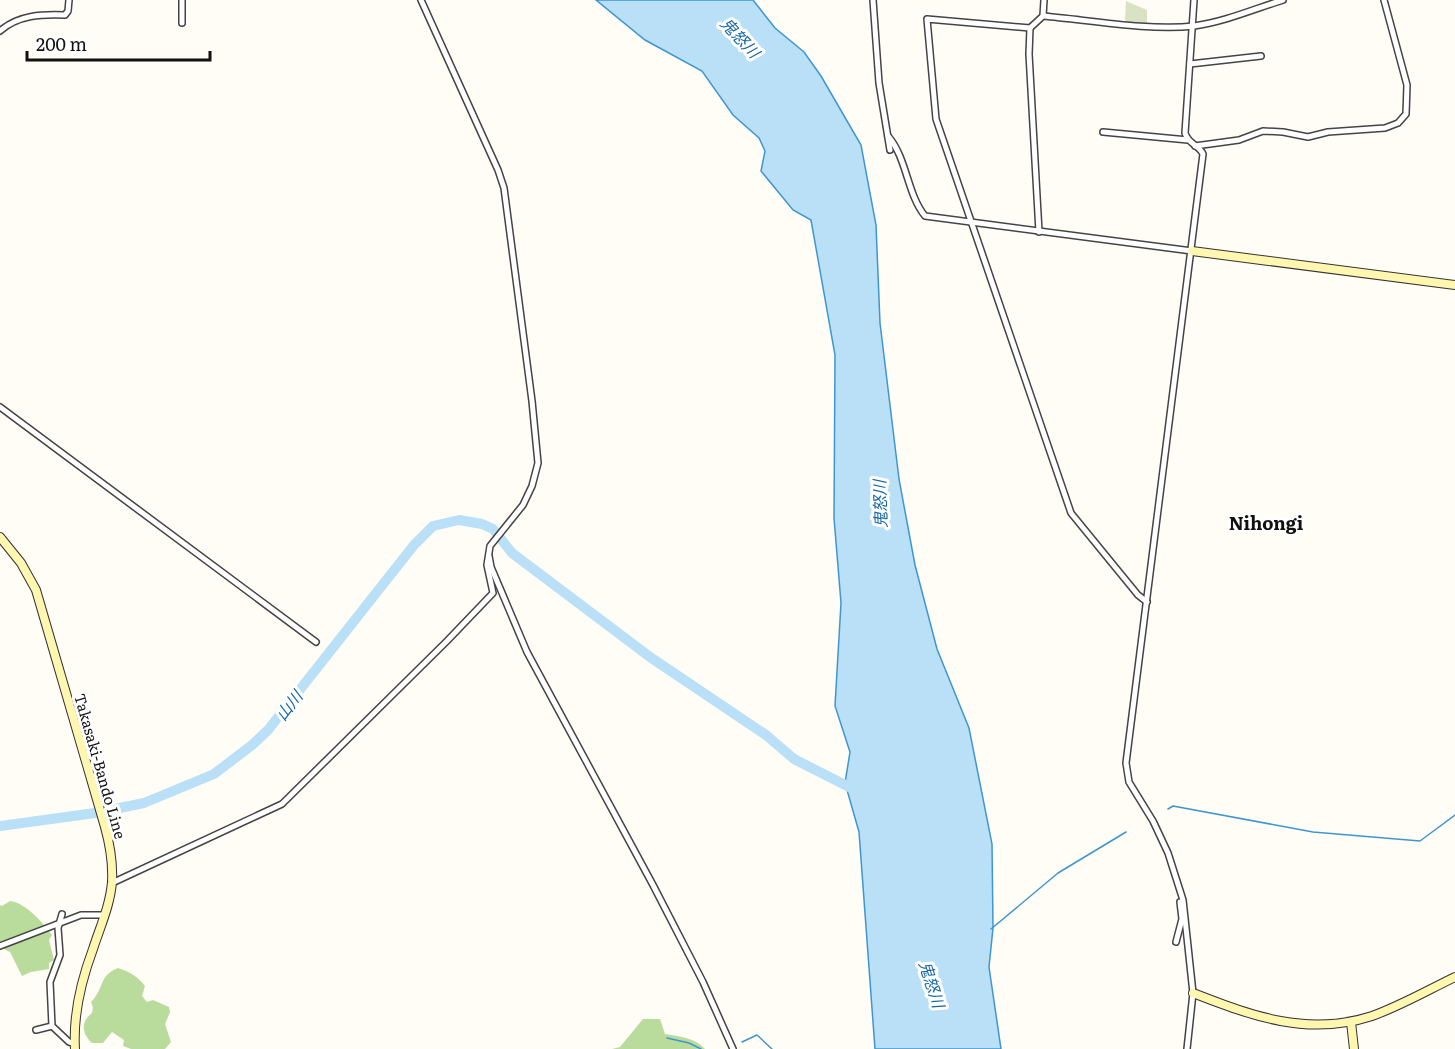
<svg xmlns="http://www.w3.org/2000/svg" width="1455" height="1049" viewBox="0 0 1455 1049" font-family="Literata,'Noto Sans JP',serif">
	<rect width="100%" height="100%" fill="#fffdf5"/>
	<g fill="#b9dc9c">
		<path d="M10,901C26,903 43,923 52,935L49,940L54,960L49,963V969L31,972L22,976L10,952L2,948V943H0V905L2,906Z"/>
		<path d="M118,968C130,972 137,976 145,986L142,996L147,1002L153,1000L169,1007L170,1012L165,1024L171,1042L165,1049H131L123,1046L124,1040L112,1032L103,1043H92C82,1034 80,1022 92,1013L93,1007L91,1002C105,988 98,976 118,968Z"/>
		<path d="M643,1019H660L665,1034C678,1036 696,1038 705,1049H612L620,1047Z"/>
	</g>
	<polygon fill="#d9e3c4" points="1126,1 1147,10 1147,23 1125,22"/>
	<polygon fill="#b9e0f7" stroke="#3f96cf" stroke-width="1.5" points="596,0 753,0 775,28 804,52 821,76 861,145 876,225 880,323 899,479 915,565 937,649 969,728 992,844 993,928 989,967 1001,1049 875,1049 859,832 845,783 850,752 835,706 841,603 834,518 835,355 811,220 793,210 761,171 765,151 759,138 733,115 702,71 645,40"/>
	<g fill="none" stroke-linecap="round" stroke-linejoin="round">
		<g stroke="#3f96cf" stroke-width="1.5">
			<polyline points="1168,809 1173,806 1313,832 1420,841 1455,815"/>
			<polyline points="991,929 1058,873 1126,832"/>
			<polyline points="667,1038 689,1043 701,1049"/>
			<polyline points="742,1042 757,1035 772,1049"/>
		</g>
		<polyline stroke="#b9e0f7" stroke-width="10" points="0,826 95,813 144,803 214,774 252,745 268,730 414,545 433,526 459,520 482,524 493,529 512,553 650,657 766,735 794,759 855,790"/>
		<g stroke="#444" stroke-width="8">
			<g id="street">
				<polyline points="873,0 879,83 890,150"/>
				<polyline points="1044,0 1043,16 1030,28 927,19 936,119 1071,513 1138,595 1147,602"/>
				<path d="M1043,16C1089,20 1149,31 1194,26C1224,22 1254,9 1283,0"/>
				<polyline points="182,23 182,0"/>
				<polyline points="1030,28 1029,54 1039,232"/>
				<path d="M0,31C18,15 42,14 65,15L68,11L69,0"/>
				<polyline points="1190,64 1261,56"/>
				<polyline points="1103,132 1188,140"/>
				<path d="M888,136C907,158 907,194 925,216L1192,251"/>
				<polyline points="1195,146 1239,140 1263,131 1283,132 1308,137 1328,132 1385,128 1398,123 1406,114 1407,85 1384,0"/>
				<polyline points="0,407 316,642"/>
				<polyline points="489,556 491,567 527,652 653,885 703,982 733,1049"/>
				<polyline points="112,883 282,804 447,641 493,593 487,565 490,546 523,505 532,486 538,463 532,401 504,188 498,170 421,0"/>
				<polyline points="62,914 58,928 60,955 50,982 52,1026 69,1042 75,1044"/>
				<polyline points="1176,942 1182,919 1180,902"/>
				<polyline points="0,946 81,915 105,915"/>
				<polyline points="36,1030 52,1026"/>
				<path d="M1187,1049L1193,993L1183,900L1168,853L1153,821L1129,782L1126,763L1203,154C1199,145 1188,144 1185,133L1194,0"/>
			</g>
		</g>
		<g stroke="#333" stroke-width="10">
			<g id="secondary">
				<polyline points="1192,251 1455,285"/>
				<path d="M0,537L21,563L36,590L105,827C110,845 113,864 112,882C110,906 100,927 93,949C81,981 73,1015 75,1049"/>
				<path d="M1193,993C1252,1016 1308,1037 1372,1016C1400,1006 1428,990 1455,977"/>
				<polyline points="1351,1022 1354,1049"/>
			</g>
		</g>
		<use href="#street" stroke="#fff" stroke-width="5"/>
		<use href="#secondary" stroke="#fff6b0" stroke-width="8"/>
	</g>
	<g text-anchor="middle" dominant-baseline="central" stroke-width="6" stroke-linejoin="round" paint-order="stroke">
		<g font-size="15" fill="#111" stroke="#fff">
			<text transform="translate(101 766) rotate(74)">Takasaki-Bando Line</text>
		</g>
		<g font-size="16" font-style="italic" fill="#1768a6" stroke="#fff">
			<text transform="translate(741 37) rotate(47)">鬼怒川</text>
			<text transform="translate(879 504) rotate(-92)">鬼怒川</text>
			<text transform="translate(288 705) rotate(-52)">山川</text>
			<text transform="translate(933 984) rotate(72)">鬼怒川</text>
		</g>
		<g font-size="18" font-weight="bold" fill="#111" stroke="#fff">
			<text x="1266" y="522">Nihongi</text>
		</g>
	</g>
	<path d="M27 51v9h183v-9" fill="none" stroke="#111111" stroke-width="3"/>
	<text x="36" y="51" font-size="18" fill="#111111" stroke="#ffffff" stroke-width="4.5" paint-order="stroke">200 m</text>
</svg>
